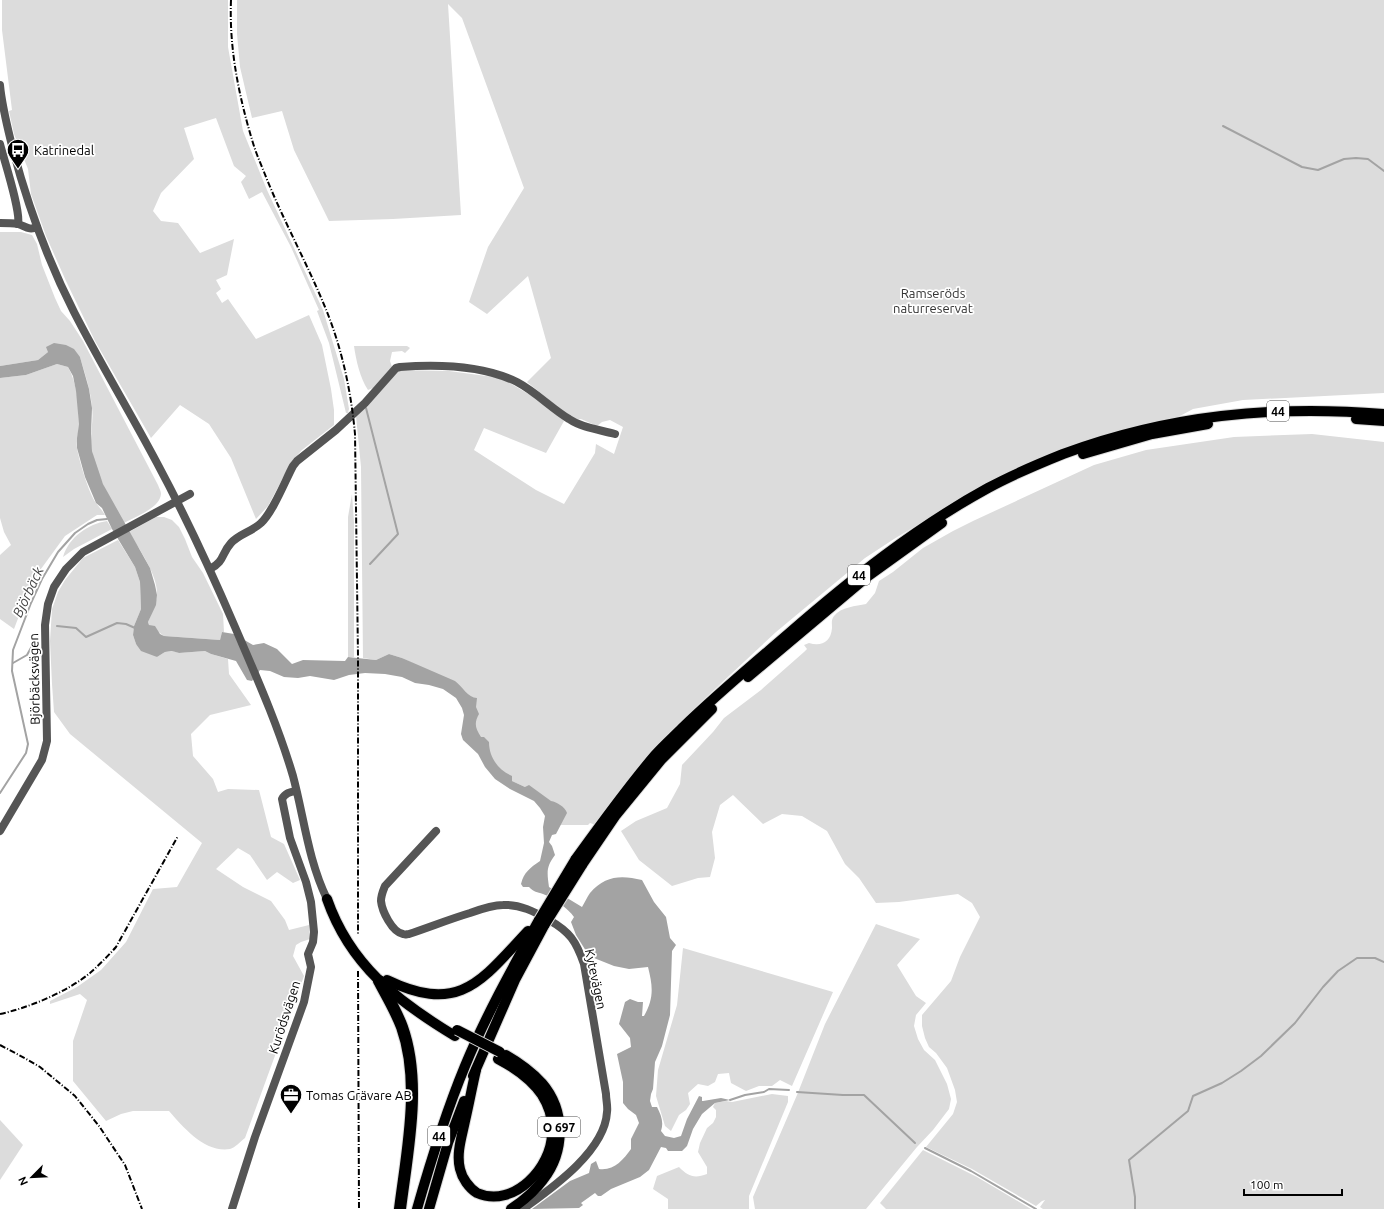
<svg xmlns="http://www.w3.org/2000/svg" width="1384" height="1209" viewBox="0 0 1384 1209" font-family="Ubuntu,sans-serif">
	<rect width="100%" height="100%" fill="#fff"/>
	<g fill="#dcdcdc">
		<polygon points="2,0 228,0 228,47 243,131 267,190 323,310 344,379 349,409 348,413 346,413 329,343 317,311 319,310 291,247 262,192 249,199 241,182 246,176 234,166 216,118 184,128 194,159 161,193 153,211 161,221 178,223 200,253 234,239 227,275 216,280 221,289 216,293 222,303 228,299 256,339 309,315 322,345 331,389 334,410 334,425 302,450 292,461 268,506 256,519 231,458 209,424 180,405 151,438 95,341 66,281 46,236 31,194 28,169 14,134 9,111 12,110 2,30"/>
		<polygon points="237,0 1384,0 1384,393 1243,400 1193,409 1126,445 1074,452 966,496 894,539 865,558 776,632 699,704 641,769 596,825 590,823 588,825 560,825 565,815 525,787 512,781 498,767 475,735 471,708 416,665 402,658 389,654 376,660 363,658 361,467 356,416 399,370 449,371 501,378 542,402 564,421 546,453 484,428 474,450 536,490 564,504 595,453 596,444 614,454 623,427 610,420 602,422 597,426 581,419 574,420 527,382 551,358 528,276 487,314 469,302 488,247 524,188 462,18 448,4 461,215 393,219 329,221 294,150 282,111 252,118 240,67 237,34"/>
		<path d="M0,232H21L32,235L37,244L42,265L55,298L61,311L70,321L83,341L158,485C159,488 161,491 161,494C160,508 135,517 124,523C111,500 97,477 92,451C89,436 94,422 92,408C91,391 85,374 80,357L48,352L38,360L0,366Z"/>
		<path d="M354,346H407L410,348L405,353L402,351L392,352L390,361L392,367L373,388L368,390C360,378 356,360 354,346Z"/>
		<path d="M57,364L68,367C77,383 79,405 79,424C79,432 76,440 77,448C79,460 89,494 96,503C99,507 102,510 105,515H97L65,536L38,573L25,600L14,629L0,619V555L11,545L4,532L0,518V378L26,375Z"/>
		<path d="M1312,434L1384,442V1209H1043L1040,1207L1045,1200L1042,1201L1036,1206L972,1169L926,1147L953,1114L957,1102L955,1090L947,1068L936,1053L929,1047L925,1038L922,1026V1015L951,981L960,957L980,917L972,903L958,894L899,902L876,903L859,878L845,864L827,831L802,816L782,814L763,824L733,795L720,805L712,832L715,858L710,877L698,878L672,886L639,860L621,831L636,821L667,808L680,784L682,765L713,732L724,718L761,690L804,652L807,649L804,645L809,643C821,647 831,642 832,628C832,623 831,620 834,616C841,607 856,606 866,604L875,593L879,581L893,572L923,548L953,531L973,521L1094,465L1146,450L1234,437Z"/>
		<polygon points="352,494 354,523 354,657 348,657 348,517"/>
		<path d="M156,517H164L172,520L179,527L185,539L192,557L203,573L223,614L224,632H222L220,640L164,636L149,625L148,622C151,614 156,605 157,595C158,575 139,549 129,532Z"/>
		<path d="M107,521L112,529L74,549L63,557C69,537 88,524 107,521Z"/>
		<path d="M118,540L135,567L140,582L141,609L134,626L133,635L136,644L157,657L165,652L173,651L179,653L205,651L211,654L228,659L229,674L251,705L210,715L191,734L193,756L213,779L218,792L228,789L259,790L271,837L284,844L300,880L293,883L277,872L267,880L250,855L238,848L216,869L243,887L271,901L285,920L289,930L309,925L310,939L301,942L296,945L293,956L304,976L245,1138C241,1141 235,1148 230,1149C205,1153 184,1128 169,1111H133L121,1114L106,1121L73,1081V1041L87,1000L80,994L50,1004V1001L77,987L101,970L126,942L153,889L177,887L202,843L70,734L54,712L52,684L50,641L52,609L58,592L65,580L83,558Z"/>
		<polygon points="876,924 920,939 897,965 916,996 926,1003 916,1015 914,1026 918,1039 924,1050 935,1060 947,1084 951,1099 949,1109 933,1130 917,1147 866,1209 755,1209 753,1197 797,1095 825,1024"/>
		<polygon points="683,948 833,992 792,1086 780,1080 772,1086 759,1086 746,1091 731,1083 729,1073 718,1074 715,1082 708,1086 698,1084 688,1093 690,1104 686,1110 679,1115 671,1131 665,1126 656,1096 658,1070 677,1005"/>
		<path d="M772,1094L788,1096V1102L749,1196V1209H668V1199L653,1189L657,1176L679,1167C688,1176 694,1179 707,1174V1167L698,1152L700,1143L707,1128L713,1123L716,1117V1110L713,1107L715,1103L726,1101L732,1102Z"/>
		<polygon points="0,1120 23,1145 0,1180"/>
		<polygon points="923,1150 977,1177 1031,1209 886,1209 880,1203"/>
	</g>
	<path fill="#a3a3a3" d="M54,343L66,345L74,349L80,357L89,389L92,408L91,434L92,451L103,484L150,568L155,585L157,595L156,605L148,622L149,625L155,626L160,634L164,636L220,640L222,632L234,634L253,645L264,643L277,649L292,664L303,660L345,661L348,657L376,660L389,654L402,658L455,681C462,686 468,698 477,698L476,707L479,714C474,723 475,728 481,737H484L489,742C489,757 498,770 512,776V781L525,787L529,785L551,801C557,802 565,807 567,813L556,834L552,835L549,842L552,846L555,855C546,867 547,872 549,887L582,907C585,902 587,897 590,893C605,875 622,875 642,880L654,902L666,917L670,938L676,945L672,951L670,1015L662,1046L655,1062L653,1089L651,1094L650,1101L652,1107H657C661,1115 664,1122 661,1131L665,1136L674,1138L681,1136L687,1119L699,1096L702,1097V1101H703L721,1098L730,1100L715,1103L702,1114L693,1129L687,1146L682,1151H668L666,1148L661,1147L649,1170L640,1177L611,1189L601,1196H598L595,1193L581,1203L583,1205L579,1208L532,1209L570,1181L589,1173L591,1164L596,1161L599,1169C614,1171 623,1160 631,1149V1139L639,1123L636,1115L628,1109L623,1103V1082L617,1054L631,1047L630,1038L619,1024L625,1002L630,999L638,1002H643L642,1016H644C654,998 653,987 648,967L629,969L614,966L594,958L586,951L576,935L571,922L574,917C569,909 552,897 543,894C537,892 534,892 529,887H523L521,884C524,872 530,868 540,861L544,843L543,827L545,816L540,808L534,801L510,789L495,779L485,767L478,754L463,740L461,734L464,715L462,708L456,698L443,689L429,685L415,683L402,677L385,674L365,673L349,675L334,680L310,676L298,678L284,677L270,671L260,670L252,681L247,680L236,661L211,654L205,651L179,653L172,651L165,652L157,657L141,651L136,644L133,635L134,626L141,609L140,582L135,567L112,529L102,508L96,503L85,477L77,448V438L79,424L76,391L73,376L68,367L57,364L26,375L0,378V366L38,360L48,352L46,347Z"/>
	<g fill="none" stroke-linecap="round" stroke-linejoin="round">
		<g stroke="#a3a3a3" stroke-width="2">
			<polyline points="1223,126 1302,167 1318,170 1344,159 1356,158 1368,159 1384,171"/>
			<polyline points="366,408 398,534 370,564"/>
			<polyline points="57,626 76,628 86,637 117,623 126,624 135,628"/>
			<polyline points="13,663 27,655 38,635"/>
			<polyline points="0,793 26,753 28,744 12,671 13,650 31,603 42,579 58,552 75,533 88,524 97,520 107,519"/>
			<polyline points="797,1092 843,1095 864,1095 915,1143"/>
			<polyline points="730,1100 745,1095 764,1092 769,1089 789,1090"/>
			<polyline points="925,1148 971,1171 1036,1209"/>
			<polyline points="1135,1209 1135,1197 1129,1160 1188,1111 1193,1096 1222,1083 1241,1071 1261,1056 1295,1023 1323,987 1338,971 1357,958 1375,958 1384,962"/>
		</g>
		<g stroke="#dbdbdb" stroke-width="12">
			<g id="primary">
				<polyline points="1356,419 1384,421"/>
				<polyline points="1083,454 1152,434 1208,424"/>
				<polyline points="748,677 867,577 942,523"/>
				<path d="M575,860C601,824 626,789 655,755C663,746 673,737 682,728C716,695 752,665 788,634C850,580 915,528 988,488C1012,475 1038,464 1063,454C1168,415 1273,405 1384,414"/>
				<polyline points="582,865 616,815 661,760 712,709"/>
				<path d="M327,899C350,965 397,1001 455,1036"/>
				<path d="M387,980C460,1015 481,981 528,931"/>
				<path d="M506,1055C520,1063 532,1072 542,1083C566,1111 565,1152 543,1180C534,1192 523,1201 511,1209"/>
				<path d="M476,1070C472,1087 469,1104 465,1121C462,1136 456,1153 460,1169C462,1178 469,1188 477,1193C514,1209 552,1167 552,1133C553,1120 549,1106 542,1095C531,1079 515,1068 498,1059"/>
				<polyline points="473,1076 515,980 545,924"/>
				<path d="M417,1209C431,1160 446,1112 465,1066C486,1015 513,967 539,920"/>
				<polyline points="429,1209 448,1143 464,1101"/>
			</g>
		</g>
		<g stroke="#dbdbdb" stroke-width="14">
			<path id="motorway" d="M379,981C387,996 396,1011 402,1027C422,1083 407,1152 400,1209"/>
		</g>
		<g stroke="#555" stroke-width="8">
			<path d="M0,144C4,160 21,211 18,224"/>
			<path d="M0,223C5,223 12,223 18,224C25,226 29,231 37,227"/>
			<path d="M210,569C225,561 221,554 231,543C239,534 253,531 261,523C273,512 285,481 293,466L297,461L336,430L365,403L396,368L400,367C439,364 482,365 517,382C536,392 551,408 569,419C582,428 601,430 615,434"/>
			<polyline points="0,831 42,760 47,741 45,625 48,604 54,587 66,569 83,552 190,494"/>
			<path d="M436,831L385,886C383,891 381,895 381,901C382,911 392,932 403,934C405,935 407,934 409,934C430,927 450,919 470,913C481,909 492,905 503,905C520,904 535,912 549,920C570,932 576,941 584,964L606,1094C606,1100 608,1107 607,1112C605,1151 552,1188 523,1209"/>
			<path d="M232,1209L255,1137L304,1002L311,967L308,954L313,942L314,932L311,902L306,882L290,838L282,799C285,793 290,792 296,791"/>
		</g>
		<path stroke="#555" stroke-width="8" d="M0,85C2,107 8,129 13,150C28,206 48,261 74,312C100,363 130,412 157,463C186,517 211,571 235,627C256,676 278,725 293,776C304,817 308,860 327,899"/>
		<use href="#primary" stroke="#000" stroke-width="10"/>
		<use href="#motorway" stroke="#000" stroke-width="12"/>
		<g stroke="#000" stroke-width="2" stroke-dasharray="6 2 1 2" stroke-linecap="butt">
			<path d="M231,0C229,49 239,97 253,143C256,153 260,162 264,172C282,218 306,261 325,307C342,348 351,391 355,434L358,656V935"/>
			<polyline points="358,971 359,1209"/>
			<path d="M0,1014C28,1008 67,992 90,973C99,965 108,956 116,947L178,836"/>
			<polyline points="0,1045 19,1055 40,1067 75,1096 99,1126 125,1165 142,1209"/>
		</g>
		<g stroke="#dbdbdb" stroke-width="12" stroke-linecap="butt">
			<g id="primary-bridge">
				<polyline points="539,920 575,860"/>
				<polyline points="545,924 582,865"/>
				<polyline points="457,1030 500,1052"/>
			</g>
		</g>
		<use href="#primary-bridge" stroke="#000" stroke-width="10"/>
	</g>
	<defs>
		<g id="bus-pin" transform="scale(1.15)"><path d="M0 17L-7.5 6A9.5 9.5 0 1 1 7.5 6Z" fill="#000" stroke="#fff"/><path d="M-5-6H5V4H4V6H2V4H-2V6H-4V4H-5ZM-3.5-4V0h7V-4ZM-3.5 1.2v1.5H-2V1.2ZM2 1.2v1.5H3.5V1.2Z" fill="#fff"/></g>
		<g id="office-pin" transform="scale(1.15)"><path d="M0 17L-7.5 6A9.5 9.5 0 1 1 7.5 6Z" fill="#000" stroke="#fff"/><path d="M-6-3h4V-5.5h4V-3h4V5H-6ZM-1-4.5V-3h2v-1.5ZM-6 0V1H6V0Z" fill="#fff"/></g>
	</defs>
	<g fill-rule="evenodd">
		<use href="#bus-pin" x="18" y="150"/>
		<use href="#office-pin" x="291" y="1095"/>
	</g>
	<g text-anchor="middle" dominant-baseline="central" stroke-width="3.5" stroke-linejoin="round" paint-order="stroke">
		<g fill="#fff" stroke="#4c4c4c" stroke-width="1">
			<rect x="1267" y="401" width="22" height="20" rx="3"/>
			<rect x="848" y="565" width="22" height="20" rx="3"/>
			<rect x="538" y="1117" width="42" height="20" rx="3"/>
			<rect x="428" y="1126" width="22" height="20" rx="3"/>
		</g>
		<g font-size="12" font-weight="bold" fill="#000">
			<text x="1278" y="411">44</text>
			<text x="859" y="575">44</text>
			<text x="559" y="1127">O 697</text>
			<text x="439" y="1136">44</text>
		</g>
		<g font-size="13" fill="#000" stroke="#fff" text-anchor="start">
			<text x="34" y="150">Katrinedal</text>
			<text x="306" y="1095">Tomas Grävare AB</text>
		</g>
		<g font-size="13" fill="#333" stroke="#fff">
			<text x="933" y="293">Ramseröds<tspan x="933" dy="15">naturreservat</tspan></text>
		</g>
		<g font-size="13" fill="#000" stroke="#fff">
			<text transform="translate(34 679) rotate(-91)">Björbäcksvägen</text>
			<text transform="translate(596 979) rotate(78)">Kytevägen</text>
			<text transform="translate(284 1017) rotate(-72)">Kurödsvägen</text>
		</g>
		<g font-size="14" font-style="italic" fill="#444" stroke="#fff">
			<text transform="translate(28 592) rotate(-65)">Björbäck</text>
		</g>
	</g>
	<g transform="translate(32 1177) rotate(246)" stroke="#ffffff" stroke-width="3" paint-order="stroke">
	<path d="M0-3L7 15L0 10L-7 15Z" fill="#000000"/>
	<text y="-6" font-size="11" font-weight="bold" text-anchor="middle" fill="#000000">N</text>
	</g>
	<path d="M1244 1189v6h98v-6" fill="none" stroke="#000000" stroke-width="2"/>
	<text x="1250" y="1189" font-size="12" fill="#000000" stroke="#ffffff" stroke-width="3" paint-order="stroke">100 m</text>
</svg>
